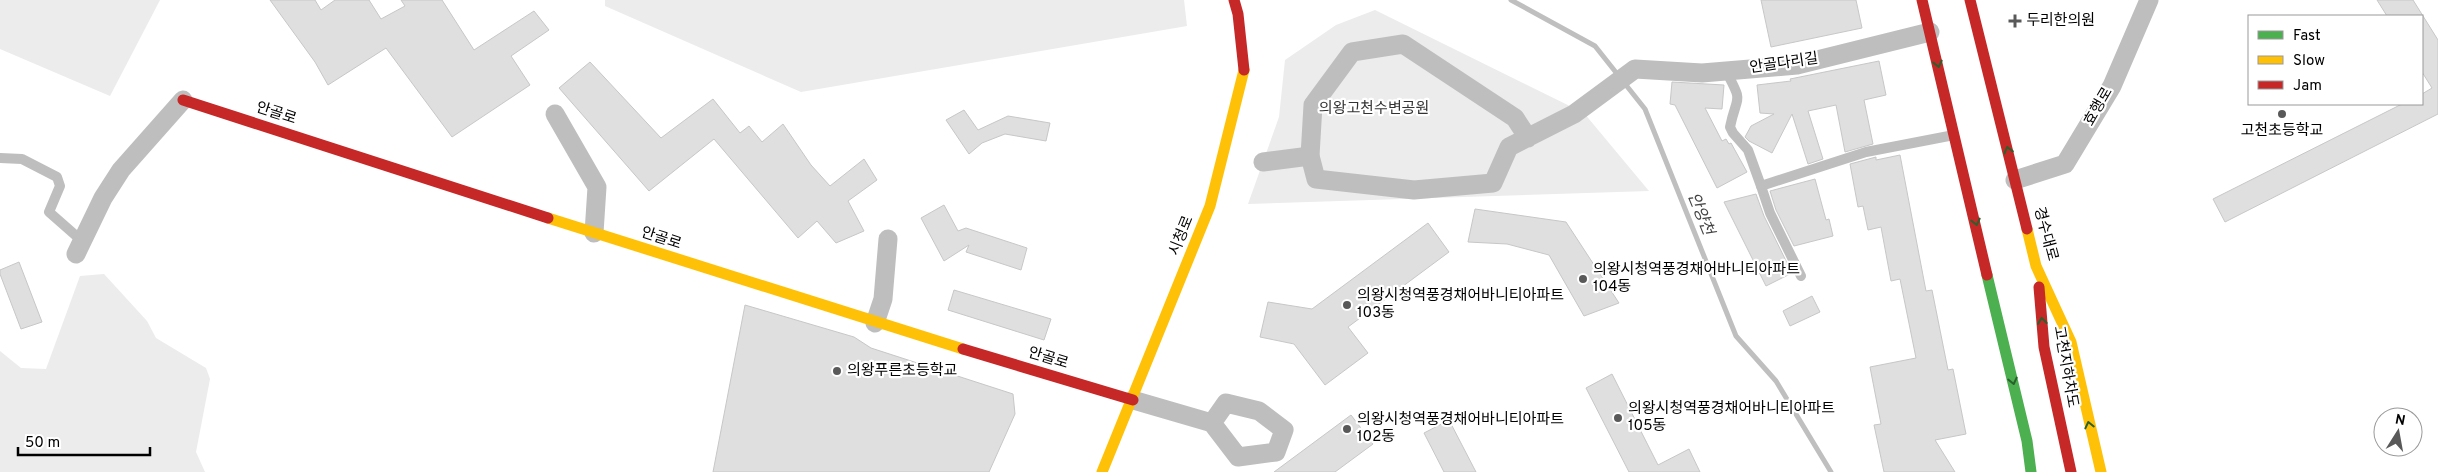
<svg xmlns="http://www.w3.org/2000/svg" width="2438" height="472" viewBox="0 0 2438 472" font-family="Overpass,'Noto Sans KR',sans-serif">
	<rect width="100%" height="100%" fill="#fff"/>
	<g fill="#ececec">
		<polygon points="0,0 160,0 110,96 0,49"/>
		<polygon points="605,0 1184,0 1187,26 801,92 605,6"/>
		<polygon points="1375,10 1584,113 1649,191 1248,204 1279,117 1285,60 1336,25"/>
		<polygon points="104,274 147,321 156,338 206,368 210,379 196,452 205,472 0,472 0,351 21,368 46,369 80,276"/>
	</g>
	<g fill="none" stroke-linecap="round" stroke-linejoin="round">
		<polyline stroke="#bfbfbf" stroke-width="5" points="1511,0 1595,46 1645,109 1736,336 1776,381 1831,472"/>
	</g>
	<g fill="#dfdfdf" stroke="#c7c7c7">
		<polygon points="270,0 315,0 321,10 335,0 369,0 381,19 405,6 401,0 442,0 474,50 534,11 549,30 511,56 530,85 452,137 386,48 328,85 315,62"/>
		<polygon points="1761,0 1856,0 1862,28 1771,47"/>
		<polygon points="2377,0 2413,0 2438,40 2438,114 2225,222 2213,199 2402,104 2422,104 2422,94 2432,88 2422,72 2422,16 2387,16"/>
		<polygon points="1879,61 1886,95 1864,100 1873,144 1845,152 1836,105 1808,111 1823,159 1808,164 1792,114 1772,153 1749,141 1745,137 1751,126 1774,114 1760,113 1757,85 1791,81 1790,79"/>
		<polygon points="590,62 661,138 713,99 740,133 749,126 762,142 783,124 811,165 830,186 864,159 877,180 848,201 864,231 836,243 817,221 798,238 714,139 649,191 559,88"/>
		<polygon points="1672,82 1724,85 1722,109 1705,108 1722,141 1726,139 1729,144 1731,143 1747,172 1717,188 1675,105 1670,104"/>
		<polygon points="964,110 978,130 1008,116 1050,123 1046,141 1005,134 982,143 969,154 946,120"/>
		<polygon points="1900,155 1926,291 1932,290 1948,370 1953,369 1966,434 1935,440 1955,472 1884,472 1874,425 1881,424 1870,367 1916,358 1900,279 1891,281 1881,227 1868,230 1863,206 1858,207 1850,164 1876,157 1876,160"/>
		<polygon points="1815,179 1826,220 1829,219 1833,236 1794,246 1776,210 1770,191"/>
		<polygon points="1756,194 1764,216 1792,273 1766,286 1724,202"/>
		<polygon points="944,205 958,231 966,228 1027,248 1021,270 966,252 969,245 944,261 921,218"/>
		<polygon points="1475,209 1566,222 1619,303 1584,316 1549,255 1507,244 1468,242"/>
		<polygon points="1428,223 1449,252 1348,327 1368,353 1325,385 1294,344 1260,337 1268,302 1312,309"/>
		<polygon points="19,262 42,322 21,329 0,274 0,270"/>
		<polygon points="954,290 1051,319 1044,340 948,310"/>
		<polygon points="1812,296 1820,312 1790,326 1783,311"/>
		<polygon points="745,305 854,337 871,348 1013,394 1015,414 989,472 713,472"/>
		<polygon points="1612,374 1658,465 1689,449 1700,472 1629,472 1586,388"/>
		<polygon points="1351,415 1373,444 1335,472 1274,472"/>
		<polygon points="1449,420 1476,472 1444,472 1424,433"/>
	</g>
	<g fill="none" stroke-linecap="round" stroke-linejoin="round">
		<g stroke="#bebebe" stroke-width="10">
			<path d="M1726,71C1744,105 1737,93 1730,127L1733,133L1748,150L1761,186"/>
			<polyline points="0,158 22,159 57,177 60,186 49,212 82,241"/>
			<polyline points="1801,276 1770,213 1761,186 1866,152 1954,135"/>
		</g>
		<g stroke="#bebebe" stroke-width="19">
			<polyline points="555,114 597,187 594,233"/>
			<polyline points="1528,138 1515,118 1403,44 1352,52 1313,105 1310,156 1316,179 1414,190 1493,183 1509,147 1574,114 1635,69 1702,73 1797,65 1930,32"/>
			<polyline points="1263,162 1310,156"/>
			<polyline points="2015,180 2065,164 2112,86 2149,0"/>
			<polyline points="76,254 103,198 121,170 183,100"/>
			<polyline points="875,323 883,299 888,239"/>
			<polyline points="1133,400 1212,423 1238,457 1276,452 1284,430 1259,411 1226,403 1212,423"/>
		</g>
		<polyline stroke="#4caf50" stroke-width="11" points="1987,275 2027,441 2031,472"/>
		<g stroke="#ffc107" stroke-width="11">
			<polyline points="548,218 963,349"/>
			<polyline points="2027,229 2036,266 2071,342 2101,472"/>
			<polyline points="1102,472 1210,206 1244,70"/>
		</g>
		<g stroke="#c62828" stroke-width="11">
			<polyline points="1234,0 1238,14 1244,70"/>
			<polyline points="1922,0 1987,275"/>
			<polyline points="1970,0 2027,229"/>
			<polyline points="183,100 548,218"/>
			<polyline points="2039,287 2044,347 2071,472"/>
			<polyline points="963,349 1133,400"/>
		</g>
	</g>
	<defs><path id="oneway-chevron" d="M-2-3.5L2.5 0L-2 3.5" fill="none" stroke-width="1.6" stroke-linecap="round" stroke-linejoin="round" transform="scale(1.25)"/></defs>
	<g stroke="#2a602c">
		<use href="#oneway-chevron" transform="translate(1938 64) rotate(77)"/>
		<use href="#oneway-chevron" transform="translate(2008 150) rotate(-104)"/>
		<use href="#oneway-chevron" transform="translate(1976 222) rotate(77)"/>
		<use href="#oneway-chevron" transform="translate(2042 321) rotate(-96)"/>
		<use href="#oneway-chevron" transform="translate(2013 381) rotate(77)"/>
		<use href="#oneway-chevron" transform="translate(2089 425) rotate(-103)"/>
	</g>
	<g fill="#595959" stroke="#fff" stroke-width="2">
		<path d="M2012.5 13.5h5v5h5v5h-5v5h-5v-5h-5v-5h5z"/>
		<circle cx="2282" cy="114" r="5"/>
		<circle cx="1583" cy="279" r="5"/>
		<circle cx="1347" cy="305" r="5"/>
		<circle cx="837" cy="371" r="5"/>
		<circle cx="1618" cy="418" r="5"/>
		<circle cx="1347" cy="429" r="5"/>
	</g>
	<g text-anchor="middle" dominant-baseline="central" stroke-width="4.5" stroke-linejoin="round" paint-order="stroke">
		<g font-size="15" fill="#000" stroke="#fff" text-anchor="start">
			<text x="2026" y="21">두리한의원</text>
			<text x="2282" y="131" text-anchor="middle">고천초등학교</text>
			<text x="1593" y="270">의왕시청역풍경채어바니티아파트<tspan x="1593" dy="17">104동</tspan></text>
			<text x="1357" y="296">의왕시청역풍경채어바니티아파트<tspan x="1357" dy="17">103동</tspan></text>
			<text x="847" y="371">의왕푸른초등학교</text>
			<text x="1628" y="409">의왕시청역풍경채어바니티아파트<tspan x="1628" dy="17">105동</tspan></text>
			<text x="1357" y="420">의왕시청역풍경채어바니티아파트<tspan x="1357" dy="17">102동</tspan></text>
		</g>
		<g font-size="15" fill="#000" stroke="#fff">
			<text transform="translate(1784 64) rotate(-8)">안골다리길</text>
			<text transform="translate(2099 107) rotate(-60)">효행로</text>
			<text transform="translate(276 114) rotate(18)">안골로</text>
			<text transform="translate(2045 234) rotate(75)">경수대로</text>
			<text transform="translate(1182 236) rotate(-68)">시청로</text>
			<text transform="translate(661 239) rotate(18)">안골로</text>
			<text transform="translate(1048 359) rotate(17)">안골로</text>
			<text transform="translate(2065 367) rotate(80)">고천지하차도</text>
		</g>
		<g font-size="15" fill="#333" stroke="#fff">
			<text x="1374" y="109">의왕고천수변공원</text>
		</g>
		<g font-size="16" font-style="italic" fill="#444" stroke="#fff">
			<text transform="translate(1700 214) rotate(68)">안양천</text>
		</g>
	</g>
	<rect x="2248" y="15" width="175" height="90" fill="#ffffff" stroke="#999999"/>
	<rect x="2258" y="31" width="25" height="8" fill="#4caf50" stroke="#999999"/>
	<text x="2293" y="40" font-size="15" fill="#000000">Fast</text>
	<rect x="2258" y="56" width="25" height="8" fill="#ffc107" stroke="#999999"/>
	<text x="2293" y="65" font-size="15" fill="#000000">Slow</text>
	<rect x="2258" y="81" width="25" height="8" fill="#c62828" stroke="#999999"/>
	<text x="2293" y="90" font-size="15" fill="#000000">Jam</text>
	<g transform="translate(2398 432) rotate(11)"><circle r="24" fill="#ffffff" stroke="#999999"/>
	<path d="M0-4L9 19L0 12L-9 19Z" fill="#595959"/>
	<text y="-8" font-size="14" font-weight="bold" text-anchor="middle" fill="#000000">N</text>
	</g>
	<path d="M18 447v8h132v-8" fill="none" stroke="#000000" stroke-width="2.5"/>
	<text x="25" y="447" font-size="15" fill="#000000" stroke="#ffffff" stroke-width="4" paint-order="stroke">50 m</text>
</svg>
